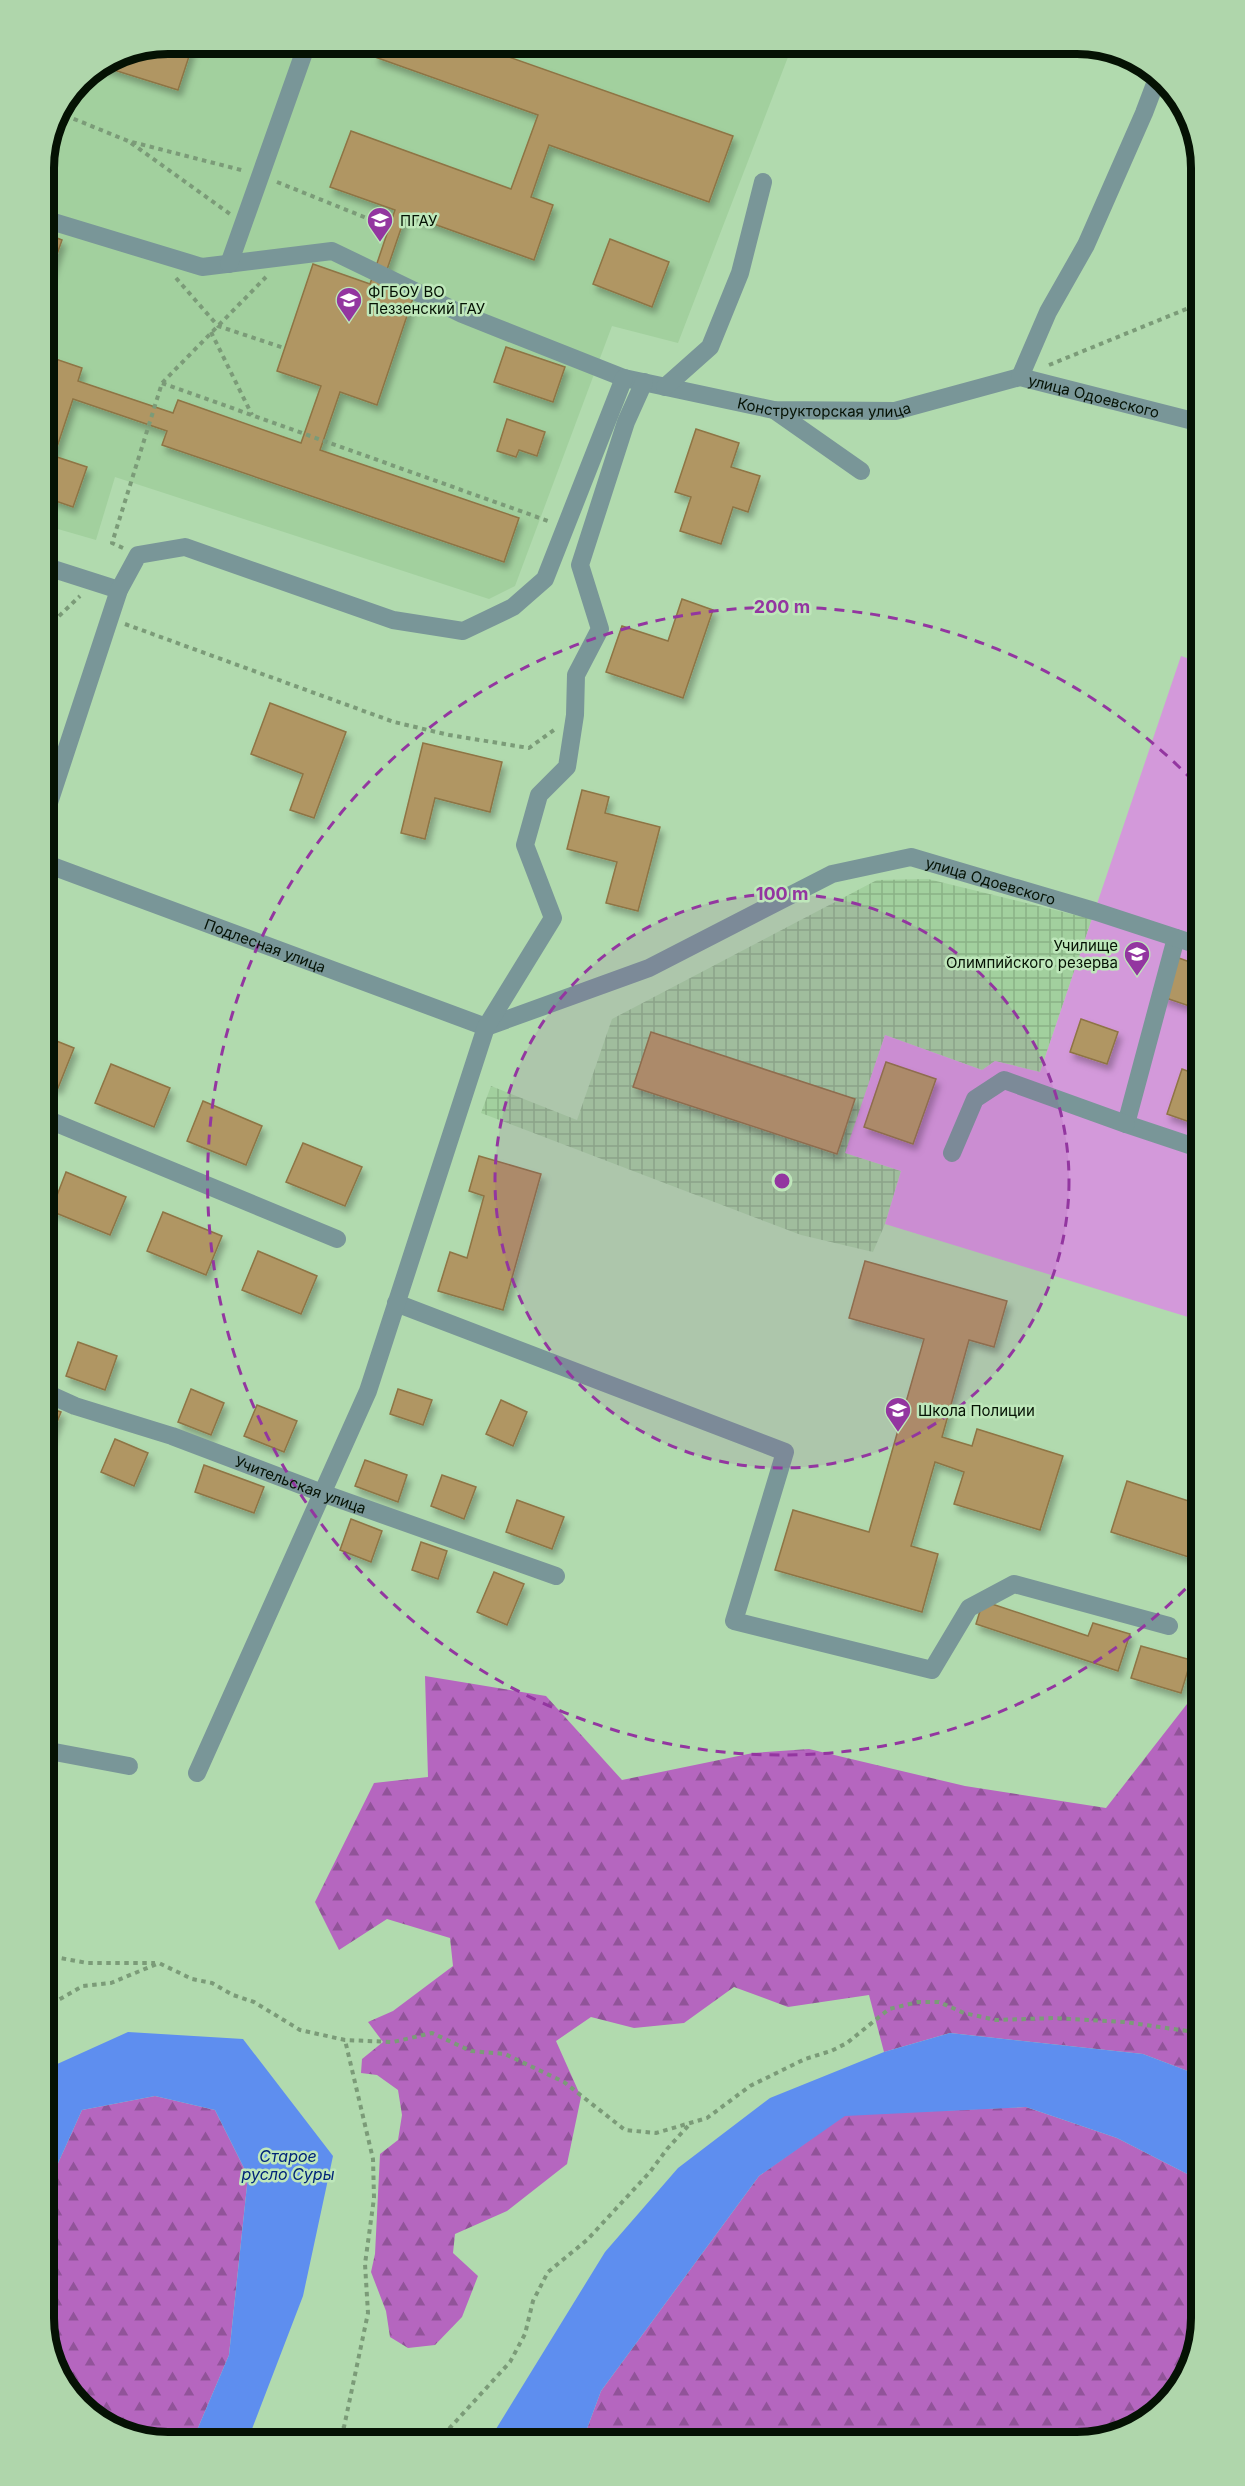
<svg xmlns="http://www.w3.org/2000/svg" width="1245" height="2486" viewBox="0 0 1245 2486" font-family="Inter,sans-serif">
	<defs>
		<pattern id="industrial-grid" width="8" height="8" patternUnits="userSpaceOnUse" patternTransform="scale(1.5)"><rect width="8" height="8" fill="#a2d09e"/><path d="M0 4h8M4 0v8" fill="none" stroke="#8ab286"/></pattern>
		<pattern id="forest-firs" width="22" height="20" patternUnits="userSpaceOnUse" patternTransform="scale(1.5)"><rect width="22" height="20" fill="#b566bf"/><path d="M5 1l3.5 6h-7zM16 11l3.5 6h-7z" fill="#915399"/></pattern>
		<filter id="shadow"><feDropShadow dx="3.5" dy="6" stdDeviation="3" flood-color="#0004"/></filter>
	</defs>
	<rect width="100%" height="100%" fill="#b1daae"/>
	<polygon fill="#a2d09e" points="168,44 793,44 678,343 612,326 515,586 489,599 115,477 96,540 44,525 44,160 56,113 80,80 120,53"/>
	<polygon fill="url(#industrial-grid)" points="928,879 1092,919 1040,1072 995,1061 982,1070 885,1035 846,1153 901,1171 885,1224 873,1252 801,1235 481,1113 491,1086 577,1120 612,1019 877,880"/>
	<g fill="url(#forest-firs)">
		<polygon points="425,1676 546,1696 622,1780 753,1753 809,1749 965,1786 1106,1808 1201,1686 1201,2076 1143,2054 950,2033 884,2052 869,1995 788,2007 734,1987 684,2023 634,2028 591,2017 556,2041 581,2097 567,2164 507,2211 455,2234 453,2253 478,2276 462,2317 435,2345 408,2348 390,2337 386,2311 371,2272 375,2254 380,2154 398,2140 402,2115 398,2090 377,2075 361,2073 362,2059 383,2042 368,2022 393,2011 453,1966 450,1938 387,1919 339,1950 315,1902 374,1783 428,1777"/>
		<polygon points="155,2096 215,2110 248,2176 229,2355 192,2442 160,2442 98,2421 53,2366 44,2318 44,2184 50,2181 82,2110"/>
		<polygon points="1026,2107 1117,2138 1201,2181 1201,2319 1180,2388 1125,2433 1077,2442 582,2442 601,2391 759,2176 845,2115"/>
	</g>
	<polygon fill="#d399da" points="1181,656 1201,663 1201,1321 885,1224 901,1171 845,1153 885,1035 982,1070 995,1061 1040,1072"/>
	<g fill="#5e8eef">
		<polygon points="128,2032 243,2039 333,2156 303,2296 247,2442 192,2442 229,2355 248,2176 215,2110 155,2096 82,2110 50,2181 44,2184 44,2070"/>
		<polygon points="950,2033 1143,2054 1201,2076 1201,2181 1117,2138 1026,2107 845,2116 759,2176 601,2391 582,2442 488,2442 605,2252 678,2168 770,2098 884,2052"/>
	</g>
	<g fill="#b09664" stroke="#8e7444" stroke-width="1.5" filter="url(#shadow)">
		<polygon points="168,44 193,44 178,90 101,66 120,53"/>
		<polygon points="380,44 472,44 733,136 709,202 549,145 531,197 553,205 534,260 406,214 381,287 413,298 377,405 340,392 320,450 519,518 504,562 162,445 167,431 73,399 54,456 87,467 73,507 44,497 44,355 82,368 78,381 173,413 178,400 301,443 321,386 277,371 313,264 370,284 395,210 330,187 351,131 511,189 538,115 375,57"/>
		<polygon points="44,233 62,240 50,274 44,272"/>
		<polygon points="610,239 669,262 652,307 593,284"/>
		<polygon points="506,347 565,367 553,402 494,382"/>
		<polygon points="507,419 545,432 537,456 519,450 516,457 497,451"/>
		<polygon points="696,429 739,443 731,467 760,476 748,512 733,507 721,544 680,531 691,497 675,492"/>
		<polygon points="682,599 713,610 683,698 606,672 622,626 668,641"/>
		<polygon points="270,703 346,732 314,818 290,810 303,774 251,754"/>
		<polygon points="423,743 502,762 490,812 435,798 425,839 401,833"/>
		<polygon points="582,790 609,797 605,813 660,827 638,911 606,903 617,862 567,849"/>
		<polygon points="1176,957 1201,966 1201,1010 1163,997"/>
		<polygon points="1081,1019 1118,1032 1107,1064 1070,1052"/>
		<polygon points="651,1032 855,1099 837,1154 633,1087"/>
		<polygon points="44,1036 74,1048 58,1088 44,1082"/>
		<polygon points="886,1062 936,1079 913,1144 864,1127"/>
		<polygon points="111,1064 170,1088 154,1127 95,1103"/>
		<polygon points="1182,1069 1201,1076 1201,1126 1167,1114"/>
		<polygon points="203,1101 262,1126 246,1165 187,1141"/>
		<polygon points="303,1143 362,1167 345,1206 286,1182"/>
		<polygon points="479,1156 541,1174 503,1310 438,1291 450,1252 467,1258 484,1196 469,1191"/>
		<polygon points="66,1172 126,1197 110,1235 51,1211"/>
		<polygon points="163,1212 222,1236 206,1275 147,1251"/>
		<polygon points="258,1251 317,1276 301,1314 242,1290"/>
		<polygon points="865,1261 1007,1301 994,1347 969,1340 942,1437 972,1446 977,1429 1063,1456 1040,1530 954,1504 964,1472 935,1462 911,1546 938,1554 922,1612 775,1570 793,1510 869,1532 924,1339 849,1318"/>
		<polygon points="44,1327 49,1329 44,1342"/>
		<polygon points="78,1342 117,1356 105,1390 66,1376"/>
		<polygon points="191,1389 224,1403 211,1435 178,1422"/>
		<polygon points="398,1389 432,1400 423,1425 390,1414"/>
		<polygon points="501,1400 527,1412 513,1446 486,1434"/>
		<polygon points="257,1405 297,1421 284,1452 244,1436"/>
		<polygon points="44,1406 61,1412 47,1447 44,1446"/>
		<polygon points="115,1439 148,1453 134,1486 101,1472"/>
		<polygon points="365,1460 407,1475 398,1502 355,1486"/>
		<polygon points="204,1465 264,1487 254,1513 195,1492"/>
		<polygon points="442,1475 476,1487 464,1519 431,1506"/>
		<polygon points="1127,1481 1201,1505 1201,1561 1111,1532"/>
		<polygon points="517,1500 564,1517 552,1549 506,1532"/>
		<polygon points="351,1519 382,1531 371,1562 340,1550"/>
		<polygon points="421,1542 447,1551 438,1579 412,1570"/>
		<polygon points="494,1572 524,1584 507,1625 477,1612"/>
		<polygon points="983,1601 1088,1636 1093,1623 1130,1634 1118,1671 976,1624"/>
		<polygon points="1141,1646 1191,1660 1181,1693 1131,1678"/>
	</g>
	<g fill="none" stroke-linecap="round" stroke-linejoin="round">
		<g stroke="#7b9b78" stroke-width="4" stroke-dasharray="4.5 4.5" stroke-linecap="butt">
			<polyline points="57,112 128,141 245,171"/>
			<polyline points="131,143 230,214"/>
			<polyline points="277,182 389,227"/>
			<polyline points="176,278 218,326 284,348"/>
			<polyline points="211,332 252,415"/>
			<polyline points="1049,365 1201,303"/>
			<polyline points="162,383 551,522"/>
			<polyline points="123,548 112,543 162,383 266,277"/>
			<polyline points="125,624 394,722 449,735 529,748 554,730"/>
			<polyline points="44,626 57,618 80,596"/>
			<polyline points="44,1955 87,1963 155,1963"/>
			<polyline points="44,2008 83,1986 111,1983 159,1963 192,1979 212,1983 233,1995 254,2002 300,2030 345,2040 393,2042 432,2033 471,2051 505,2054 564,2082 625,2130 656,2133 707,2118 750,2086 805,2059 831,2051 847,2043 889,2009 918,2002 939,2002 964,2013 996,2020 1055,2018 1125,2022 1201,2033"/>
			<polyline points="331,2442 344,2427 368,2313 365,2264 374,2198 373,2159 345,2040"/>
			<polyline points="437,2442 510,2362 525,2334 533,2301 548,2272 587,2240 650,2172 667,2149 688,2126"/>
		</g>
		<g stroke="#799698" stroke-width="18">
			<path id="s1" d="M44,219L202,267L332,251L462,314L624,378L774,410L895,411L1020,377L1201,423"/>
			<polyline points="229,264 307,44"/>
			<polyline points="1020,377 1048,312 1086,245 1144,113 1158,76"/>
			<polyline points="665,387 710,347 740,273 763,182"/>
			<polyline points="774,410 861,471"/>
			<polyline points="44,566 119,590"/>
			<polyline points="44,818 119,590 138,555 185,547 393,620 463,631 513,607 545,579 624,378"/>
			<path id="s2" d="M44,863L486,1027"/>
			<polyline points="1176,938 1126,1124 1201,1149"/>
			<path id="s3" d="M486,1027L649,968L832,874L911,857L1094,911L1201,946"/>
			<polyline points="44,1118 337,1239"/>
			<polyline points="952,1153 975,1099 1004,1080 1126,1124"/>
			<polyline points="396,1303 785,1452 734,1621 932,1670 969,1608 1014,1584 1169,1626"/>
			<path id="s4" d="M44,1392L75,1406L172,1436L322,1493L556,1576"/>
			<polyline points="44,1750 129,1766"/>
			<polyline points="197,1773 368,1391 486,1027 553,918 525,845 539,795 567,767 575,715 576,675 600,629 580,565 626,422 644,382"/>
		</g>
	</g>
	<circle cx="782" cy="1181" r="287" fill="#9336a0" fill-opacity=".12"/>
	<g fill="none" stroke="#9336a0" stroke-width="3" stroke-dasharray="10 8">
		<circle cx="782" cy="1181" r="287"/>
		<path d="M1198 1576A574 574 0 1 1 1198 786"/>
	</g>
	<defs>
		<g id="university-pin" transform="scale(1.35)"><path d="M0 17L-7.5 6A9.5 9.5 0 1 1 7.5 6Z" fill="#9336a0" stroke="#bee7ba"/><path d="M0-5L7-2L0 1L-7-2ZM-4 1L0 2.5L4 1V4Q0 6-4 4Z" fill="#fff"/></g>
		<g id="school-pin" transform="scale(1.35)"><path d="M0 17L-7.5 6A9.5 9.5 0 1 1 7.5 6Z" fill="#9336a0" stroke="#bee7ba"/><path d="M0-5L7-2L0 1L-7-2ZM-4 1L0 2.5L4 1V4Q0 6-4 4Z" fill="#fff"/></g>
	</defs>
	<g fill-rule="evenodd">
		<use href="#university-pin" x="380" y="220"/>
		<use href="#university-pin" x="349" y="300"/>
		<use href="#university-pin" x="1137" y="954"/>
		<use href="#school-pin" x="898" y="1410"/>
	</g>
	<g text-anchor="middle" dominant-baseline="central" stroke-width="5" stroke-linejoin="round" paint-order="stroke">
		<g font-size="15" fill="#051204" stroke="#bee7ba" text-anchor="start">
			<text x="400" y="220">ПГАУ</text>
			<text x="368" y="291">ФГБОУ ВО<tspan x="368" dy="17">Пеззенский ГАУ</tspan></text>
			<text x="1118" y="945" text-anchor="end">Училище<tspan x="1118" dy="17">Олимпийского резерва</tspan></text>
			<text x="918" y="1410">Школа Полиции</text>
		</g>
		<g font-size="15" fill="#051204" stroke="#bee7ba">
			<text stroke="none"><textPath href="#s1" startOffset="1095">улица Одоевского</textPath></text>
			<text stroke="none"><textPath href="#s1" startOffset="818">Конструкторская улица</textPath></text>
			<text stroke="none"><textPath href="#s3" startOffset="543">улица Одоевского</textPath></text>
			<text stroke="none"><textPath href="#s2" startOffset="236">Подлесная улица</textPath></text>
			<text stroke="none"><textPath href="#s4" startOffset="273">Учительская улица</textPath></text>
		</g>
		<g font-size="16" font-style="italic" fill="#012478" stroke="#bee7ba">
			<text x="288" y="2156">Старое<tspan x="288" dy="18">русло Суры</tspan></text>
		</g>
	</g>
	<path d="M0 0H1245V2486H0ZM168 54H1077A114 114 0 0 1 1191 168V2318A114 114 0 0 1 1077 2432H168A114 114 0 0 1 54 2318V168A114 114 0 0 1 168 54Z" fill="#afd6ab" fill-rule="evenodd"/>
	<path fill="none" stroke="#051204" stroke-width="8" d="M168 54H1077A114 114 0 0 1 1191 168V2318A114 114 0 0 1 1077 2432H168A114 114 0 0 1 54 2318V168A114 114 0 0 1 168 54Z"/>
	<circle cx="782" cy="1181" r="9" fill="#9336a0" stroke="#bee7ba" stroke-width="3"/>
	<g font-size="18" text-anchor="middle" font-weight="bold" fill="#9336a0" stroke="#bee7ba" stroke-width="5" stroke-linejoin="round" paint-order="stroke">
		<text x="782" y="613">200 m</text>
		<text x="782" y="900">100 m</text>
	</g>
</svg>
